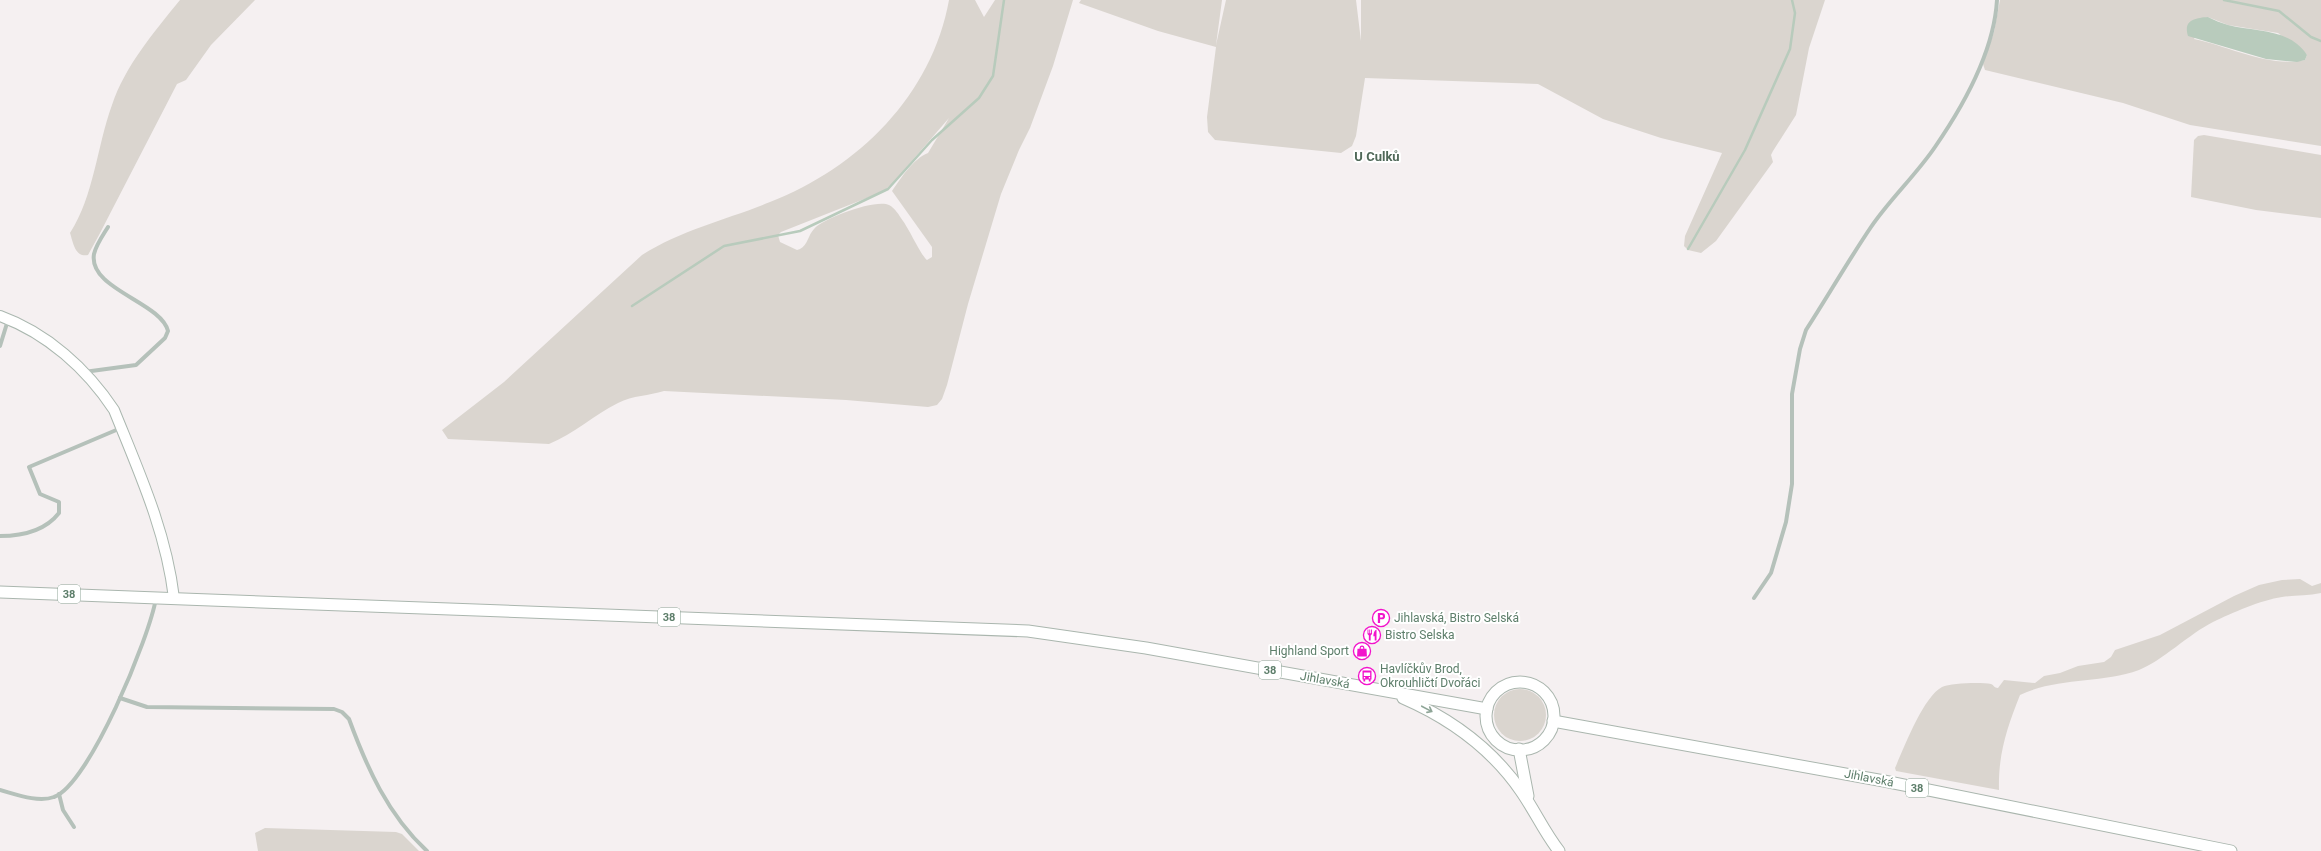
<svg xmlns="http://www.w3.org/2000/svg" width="2321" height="851" viewBox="0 0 2321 851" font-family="Roboto,sans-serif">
	<rect width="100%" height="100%" fill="#f5f0f1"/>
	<g fill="#dad5cf" fill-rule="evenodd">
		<path d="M180,0H255L211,45L186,80L177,84L99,235L88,255C75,258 73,242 70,233C94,196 97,146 112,105C125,66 154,32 180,0Z"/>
		<path d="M949,0H975L984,17L995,0H1073L1053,66L1030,128L1019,150L1001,194L968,304L947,385L942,399L937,405L928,407L846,400L664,391C649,396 633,395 618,403C594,415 574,434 549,444L448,439L442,430L504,382L642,255C683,229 726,220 770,202C858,168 932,95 949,0ZM949,118L928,153C913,159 901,178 892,191L932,247V257L927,260C922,257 909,229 903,221C899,215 895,208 889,205C875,199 824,218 814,229C808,235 808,245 800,249L797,250L780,242L778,235L781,232L882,192L891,185Z"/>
		<polygon points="1081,0 1222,0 1216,45 1226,0 1356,0 1361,41 1361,0 1825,0 1809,48 1796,115 1773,151 1771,155 1773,162 1716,241 1701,253 1688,250 1684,246 1685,236 1722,153 1661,138 1603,119 1538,84 1365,78 1356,136 1352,146 1341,153 1215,140 1208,132 1207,117 1216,47 1158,31 1079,3"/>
		<path d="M2000,0H2321V146L2190,125L2123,103L1985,70L1983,64L1994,32ZM2208,17L2228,25L2278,33L2307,55L2305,60C2268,68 2229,46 2194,39Z"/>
		<polygon points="2204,135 2321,155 2321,218 2256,210 2191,197 2194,140 2198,136"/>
		<path d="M2300,579L2312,586L2321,583V593C2308,596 2295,595 2282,597C2261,600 2232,613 2213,622C2189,634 2162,661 2139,670C2100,684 2057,677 2020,695C2007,728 1998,754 1999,790L1896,771L1895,768C1904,748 1923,697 1942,687C1951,683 1981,682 1991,684C1994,685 1994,688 1998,688L2004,680L2035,683L2044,676L2060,673L2078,666L2104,662L2111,657L2115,650L2160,635L2234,596L2259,585L2282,580Z"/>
		<circle cx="1520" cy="715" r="26"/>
		<polygon points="265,828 396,832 402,834 419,851 258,851 255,833"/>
	</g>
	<path fill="#b8cbbc" d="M2208,17C2214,20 2221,23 2228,25C2256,32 2289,28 2307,55L2305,60L2297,62L2266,59L2188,36C2183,20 2195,18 2208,17Z"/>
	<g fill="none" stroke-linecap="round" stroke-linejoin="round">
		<g stroke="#b8cbbc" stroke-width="2.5">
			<polyline points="2224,0 2279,11 2311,37 2321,41"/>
			<polyline points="1688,249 1745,150 1790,49 1795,13 1792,0"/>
			<polyline points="632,306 724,246 800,231 888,189 932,140 979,98 993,76 1004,0"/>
		</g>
		<g stroke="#aab7af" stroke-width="12">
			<path id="secondary" d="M0,316C47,333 87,369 114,410C139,472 166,531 174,598"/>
		</g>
		<g stroke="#aab6ae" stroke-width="13">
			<g id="primary">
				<polyline points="0,592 1028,631 1146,648 1487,709"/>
				<circle cx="1520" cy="716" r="34"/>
				<path d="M1403,698C1449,718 1492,749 1521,791C1535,811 1544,832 1559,851"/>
				<polyline points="1553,721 1884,781 2231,851"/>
				<polyline points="1519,749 1528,796"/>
			</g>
		</g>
		<g stroke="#b5c1ba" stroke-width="4">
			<polyline points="0,346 8,320"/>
			<path d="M84,372L136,365L165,338L168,331C161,302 88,289 94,254C96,245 103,235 108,227"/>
			<path d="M0,536C22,536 45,531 59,513V502L40,494L29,467L121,428"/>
			<path d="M1754,598L1771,573L1786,522L1792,484V394L1800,349L1806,330C1828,296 1848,261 1871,227C1890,199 1916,175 1935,147C1964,105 1994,52 1997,0"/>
			<path d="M120,698L147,707L334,709L342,712L349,719C367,768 388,815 427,851"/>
			<path d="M0,790C15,794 38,803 54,797C89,785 150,636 156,598"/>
			<polyline points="59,794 63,810 74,827"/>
		</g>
		<use href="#secondary" stroke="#fff" stroke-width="10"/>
		<use href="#primary" stroke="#fff" stroke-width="11"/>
	</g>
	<defs><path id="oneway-shaft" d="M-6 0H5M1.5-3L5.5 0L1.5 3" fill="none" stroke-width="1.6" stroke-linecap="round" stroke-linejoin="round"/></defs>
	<use stroke="#8ea597" href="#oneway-shaft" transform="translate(1427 709) rotate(28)"/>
	<defs>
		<g id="parking-ring" transform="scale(0.9)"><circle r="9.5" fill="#fff" stroke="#f213cb" stroke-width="1.5"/><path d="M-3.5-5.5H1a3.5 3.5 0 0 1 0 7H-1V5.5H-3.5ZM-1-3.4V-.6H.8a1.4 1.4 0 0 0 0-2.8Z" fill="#f213cb"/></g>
		<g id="restaurant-ring" transform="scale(0.9)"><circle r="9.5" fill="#fff" stroke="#f213cb" stroke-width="1.5"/><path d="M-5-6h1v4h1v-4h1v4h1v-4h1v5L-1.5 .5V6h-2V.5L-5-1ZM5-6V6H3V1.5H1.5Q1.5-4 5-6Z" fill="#f213cb"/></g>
		<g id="shop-ring" transform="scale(0.9)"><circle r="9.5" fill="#fff" stroke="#f213cb" stroke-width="1.5"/><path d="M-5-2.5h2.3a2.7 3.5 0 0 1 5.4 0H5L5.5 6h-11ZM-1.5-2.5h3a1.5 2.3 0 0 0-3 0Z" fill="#f213cb"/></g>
		<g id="bus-ring" transform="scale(0.9)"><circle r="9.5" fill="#fff" stroke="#f213cb" stroke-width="1.5"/><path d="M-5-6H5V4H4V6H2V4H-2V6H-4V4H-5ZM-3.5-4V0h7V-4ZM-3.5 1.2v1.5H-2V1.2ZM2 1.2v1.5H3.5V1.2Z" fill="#f213cb"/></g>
	</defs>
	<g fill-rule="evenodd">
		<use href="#parking-ring" x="1381" y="618"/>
		<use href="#restaurant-ring" x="1372" y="635"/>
		<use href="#shop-ring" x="1362" y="651"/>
		<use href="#bus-ring" x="1367" y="676"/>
	</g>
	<g text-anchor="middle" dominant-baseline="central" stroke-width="4" stroke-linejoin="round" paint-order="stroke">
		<g fill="#fff" stroke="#8ea597" stroke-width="1">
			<rect x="58" y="585" width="22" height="18" rx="3"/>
			<rect x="658" y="608" width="22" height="18" rx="3"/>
			<rect x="1259" y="661" width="22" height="18" rx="3"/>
			<rect x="1906" y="779" width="22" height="18" rx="3"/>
		</g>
		<g font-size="11" font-weight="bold" fill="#5d7e6a">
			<text x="69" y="594">38</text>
			<text x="669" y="617">38</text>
			<text x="1270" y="670">38</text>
			<text x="1917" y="788">38</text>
		</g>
		<g font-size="12" fill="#5d7e6a" stroke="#fff" text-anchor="start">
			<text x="1394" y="618">Jihlavská, Bistro Selská</text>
			<text x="1385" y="635">Bistro Selska</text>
			<text x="1349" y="651" text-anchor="end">Highland Sport</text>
			<text x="1380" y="669">Havlíčkův Brod,<tspan x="1380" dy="14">Okrouhličtí Dvořáci</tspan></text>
		</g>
		<g font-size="12" fill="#5d7e6a" stroke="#fff">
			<text transform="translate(1325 680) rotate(10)">Jihlavská</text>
			<text transform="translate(1869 778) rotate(11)">Jihlavská</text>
		</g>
		<g font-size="13" font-weight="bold" fill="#506959" stroke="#fff">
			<text x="1377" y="156">U Culků</text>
		</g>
	</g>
</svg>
